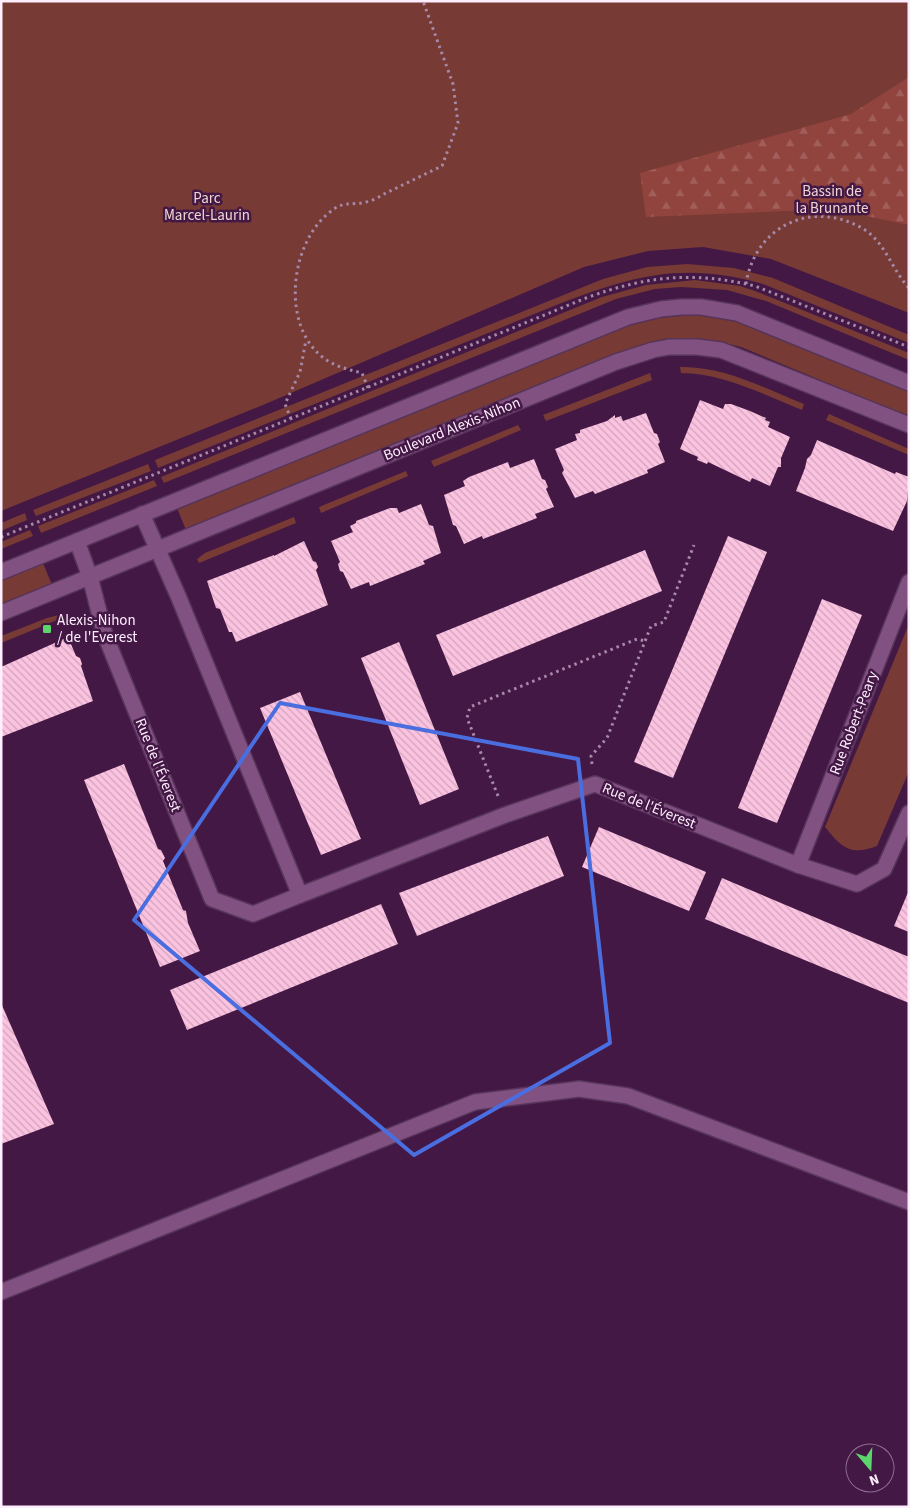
<svg xmlns="http://www.w3.org/2000/svg" width="910" height="1508" viewBox="0 0 910 1508" font-family="'Source Sans 3',sans-serif">
	<defs>
		<pattern id="forest-firs" width="22" height="20" patternUnits="userSpaceOnUse" patternTransform="scale(1.25)"><rect width="22" height="20" fill="#91433d"/><path d="M5 1l3.5 6h-7zM16 11l3.5 6h-7z" fill="#a25e5a"/></pattern>
		<pattern id="building-back-hatch" width="6" height="6" patternUnits="userSpaceOnUse" patternTransform="scale(1.25)"><rect width="6" height="6" fill="#fcc3e1"/><path d="M-1 5l2 2M0 0l6 6M5-1l2 2" fill="none" stroke="#d0a4bc"/></pattern>
	</defs>
	<rect width="100%" height="100%" fill="#431845"/>
	<g fill="#773a35">
		<polygon points="1,1 909,1 909,313 771,259 703,247 648,251 584,267 263,405 1,511"/>
		<path d="M687,264L734,268L773,278L909,335V343L763,284C682,261 631,276 554,306L158,468L155,460L603,279L647,267Z"/>
		<polygon points="695,280 740,286 755,291 909,353 909,360 766,301 727,290 681,287 655,289 616,299 164,483 161,477 602,297 646,285"/>
		<path d="M694,315L714,317L753,326L909,391V417L741,347C706,338 675,338 640,346L186,530L177,508L615,329L653,318Z"/>
		<path d="M680,367C724,366 764,388 804,404L802,410C764,395 723,373 681,373Z"/>
		<polygon points="650,373 652,380 546,421 543,415"/>
		<polygon points="829,414 909,449 909,455 826,420"/>
		<polygon points="518,425 521,430 434,467 431,461"/>
		<polygon points="148,464 151,471 36,516 33,510"/>
		<polygon points="406,471 408,476 321,513 319,507"/>
		<polygon points="154,480 157,486 41,533 38,526"/>
		<polygon points="25,513 27,520 1,531 1,523"/>
		<polygon points="294,517 296,523 199,563 197,559 205,553"/>
		<polygon points="30,530 33,536 1,549 1,542"/>
		<polygon points="43,563 52,585 1,605 1,580"/>
		<polygon points="59,615 60,619 1,643 1,636 47,618"/>
		<path d="M909,624V771L877,846C850,856 842,848 825,827Z"/>
	</g>
	<polygon fill="url(#forest-firs)" points="909,77 909,225 833,209 646,217 640,173 851,114"/>
	<g fill="url(#building-back-hatch)">
		<polygon points="700,400 723,409 725,404 731,404 750,411 766,418 765,420 770,422 768,427 790,437 781,458 781,467 778,467 770,486 752,478 750,482 708,462 707,464 697,460 698,457 680,449"/>
		<polygon points="646,413 654,433 657,434 660,442 658,444 665,462 647,470 648,473 595,494 593,491 575,498 562,473 564,470 555,449 577,440 575,434 580,433 580,430 607,421 615,415 615,418 621,416 623,421"/>
		<polygon points="817,440 895,474 896,472 909,477 907,501 893,531 796,491 805,468 807,459 811,455"/>
		<polygon points="534,459 542,479 545,480 548,487 546,489 554,507 535,514 537,518 483,539 482,536 464,544 456,526 453,525 444,495 465,486 463,481 469,477 508,462 510,468"/>
		<polygon points="421,504 429,525 433,526 441,553 423,561 425,564 370,586 369,582 351,589 343,572 340,571 338,564 340,562 331,541 353,532 350,526 356,523 356,521 390,508 397,508 399,513"/>
		<polygon points="728,536 767,552 673,778 634,762"/>
		<polygon points="304,541 313,561 316,562 318,567 316,570 328,605 236,642 232,632 229,632 220,609 216,608 207,581 274,555 274,556"/>
		<polygon points="645,550 662,591 453,676 436,635"/>
		<polygon points="822,599 862,615 777,823 738,808"/>
		<polygon points="68,637 76,656 80,658 82,664 81,666 93,701 1,737 1,667"/>
		<polygon points="399,642 459,789 420,805 361,658"/>
		<polygon points="300,692 361,839 321,855 260,708"/>
		<polygon points="124,764 158,849 161,850 165,858 163,861 183,910 186,911 188,923 200,951 160,967 84,780"/>
		<polygon points="599,827 706,872 689,911 582,867"/>
		<polygon points="548,836 564,876 417,936 399,893"/>
		<polygon points="722,878 909,957 909,1003 705,919"/>
		<polygon points="909,890 909,932 894,926"/>
		<polygon points="381,904 398,944 187,1030 170,990"/>
		<polygon points="1,1003 54,1124 1,1144"/>
	</g>
	<g fill="none" stroke-linecap="round" stroke-linejoin="round">
		<g stroke="#573459" stroke-width="18">
			<g id="minor">
				<polyline points="77,541 90,577 105,635 212,899 253,914 300,895 179,598 142,514"/>
				<polyline points="1,572 628,317 661,309 681,307 701,307 737,313 909,383"/>
				<polyline points="1,613 616,362 653,350 669,347 697,347 721,350 909,425"/>
				<polyline points="798,865 909,582"/>
				<polyline points="300,895 505,815 595,784 798,865 857,884 884,869 909,813"/>
				<polyline points="1,1292 475,1102 579,1089 628,1096 909,1202"/>
			</g>
		</g>
		<g stroke="#a689a7" stroke-width="3" stroke-dasharray="2.5 4" stroke-linecap="butt">
			<path d="M746,284C755,225 814,198 865,230C886,244 892,270 909,288"/>
			<path d="M368,388L362,373C347,369 332,366 320,355C281,321 291,242 330,212C344,200 350,206 366,202C373,201 380,196 386,193C405,184 423,175 442,166L458,123L453,84L423,1"/>
			<polyline points="291,419 285,404 300,372 306,340"/>
			<path d="M1,537L586,298C646,276 692,271 755,286L909,347"/>
			<polyline points="592,764 591,756 607,738 651,626 664,622 694,545"/>
			<polyline points="498,796 467,718 470,707 637,639 645,641"/>
		</g>
		<use href="#minor" stroke="#805181" stroke-width="15"/>
	</g>
	<path fill="none" stroke="#4a6ee0" stroke-width="4" stroke-linejoin="round" d="M280,703L578,759L610,1043L414,1155L134,920Z"/>
	<rect fill="#5dd56d" stroke="#431845" stroke-width="2" x="42" y="624" width="10" height="10" rx="2.5"/>
	<g text-anchor="middle" dominant-baseline="central" stroke-width="5" stroke-linejoin="round" paint-order="stroke">
		<g font-size="15" fill="#efd6d3" stroke="#431845">
			<text x="832" y="191">Bassin de<tspan x="832" dy="17">la Brunante</tspan></text>
			<text x="207" y="198">Parc<tspan x="207" dy="17">Marcel-Laurin</tspan></text>
		</g>
		<g font-size="15" fill="#ffeefe" stroke="#431845">
			<text transform="translate(452 429) rotate(-22)">Boulevard Alexis-Nihon</text>
			<text transform="translate(854 723) rotate(-69)">Rue Robert-Peary</text>
			<text transform="translate(158 765) rotate(68)">Rue de l'Éverest</text>
			<text transform="translate(649 806) rotate(22)">Rue de l'Éverest</text>
		</g>
		<g font-size="15" fill="#ffeefe" stroke="#431845" text-anchor="start">
			<text x="57" y="620">Alexis-Nihon<tspan x="57" dy="17">/ de l'Everest</tspan></text>
		</g>
	</g>
	<rect width="910" height="1508" fill="none" stroke="#ffeefe" stroke-width="5"/>
	<g transform="translate(870 1468) rotate(161)"><circle r="24" fill="#431845" stroke="#8e6e8f"/>
	<path d="M0-4L9 19L0 12L-9 19Z" fill="#5dd56d"/>
	<text y="-8" font-size="14" font-weight="bold" text-anchor="middle" fill="#ffeefe">N</text>
	</g>
</svg>
